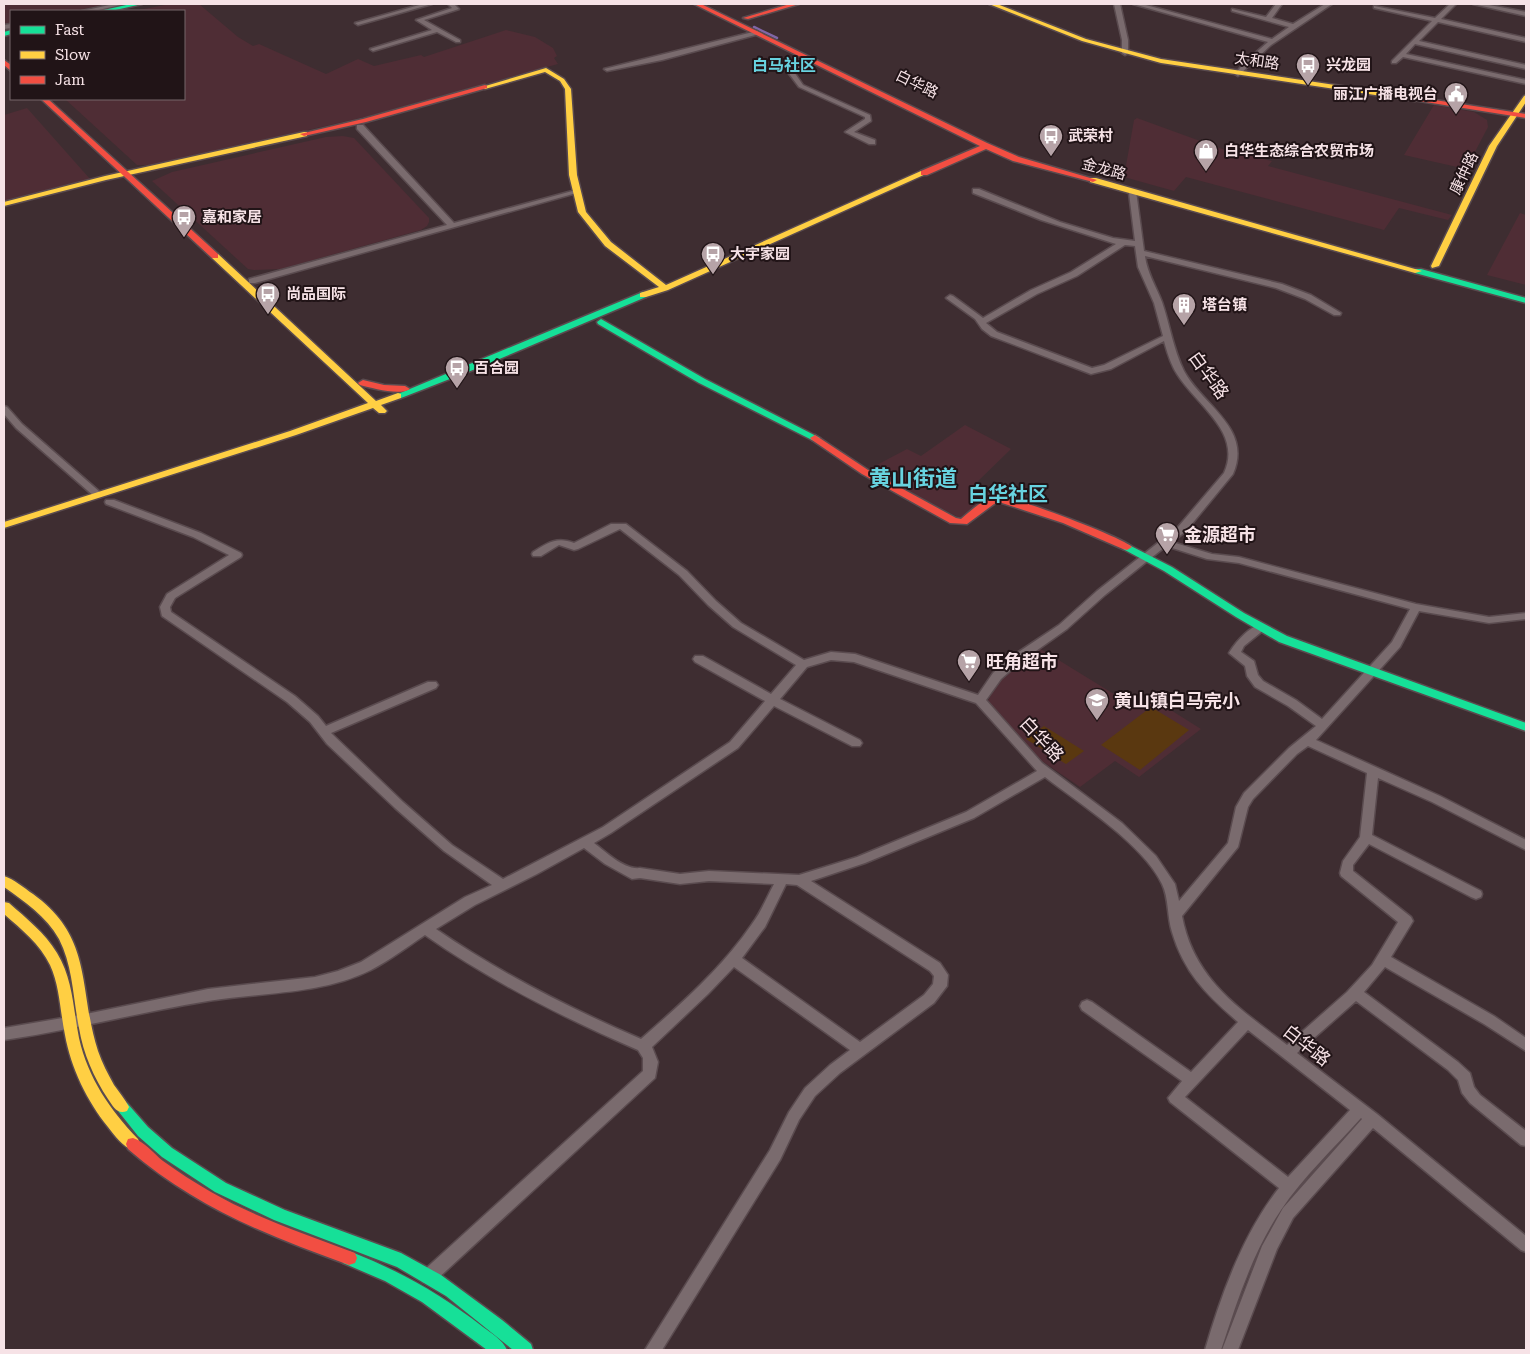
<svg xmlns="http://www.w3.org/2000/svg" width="1530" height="1354" viewBox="0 0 1530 1354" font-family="'Roboto Serif','Noto Sans SC',serif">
	<rect width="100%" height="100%" fill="#3e2d31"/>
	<g fill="#4f2d35">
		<polygon points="4,4 109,4 73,11 11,11 11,24 4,25"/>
		<polygon points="170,4 199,4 238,37 253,46 259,44 326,74 358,59 374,66 421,55 424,57 506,30 535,37 553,48 557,56 554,58 558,64 369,116 156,165 137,165 65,99 184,99 184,11 133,11"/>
		<polygon points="1434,105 1474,112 1487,120 1488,127 1466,169 1404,155"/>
		<polygon points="27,108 90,179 4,201 4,115"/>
		<polygon points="1137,118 1225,150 1272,161 1268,166 1452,215 1448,220 1399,208 1384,230 1186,177 1174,191 1124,177 1134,120"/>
		<polygon points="343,136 354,138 429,218 429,222 427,226 421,230 281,269 254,270 248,269 152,181 172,172 326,137"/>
		<polygon points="1520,213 1526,215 1526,285 1487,275"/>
		<polygon points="965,425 1011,449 976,483 997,493 962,519 899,487 869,469 907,449 921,456"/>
		<polygon points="1039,648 1135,707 1150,697 1201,729 1139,777 1115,761 1080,787 1036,757 999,713 987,703 998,681 1014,665"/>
	</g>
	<g fill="#5a3810">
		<polygon points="1151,707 1189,730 1140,770 1101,745"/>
		<polygon points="1044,726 1084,751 1066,764 1026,739"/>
	</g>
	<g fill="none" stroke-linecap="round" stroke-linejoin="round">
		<polyline stroke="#8066a6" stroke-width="2.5" points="754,27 777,38"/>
		<g stroke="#5a4b4f" stroke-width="3">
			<g id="street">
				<polygon points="114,4 125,4 94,11 82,11"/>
				<polygon points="423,4 432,4 358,25 355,23"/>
				<polygon points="448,4 454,4 459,9 424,20 460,40 460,42 456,42 437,32 373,51 370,49 432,30 416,20 452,8"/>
				<polygon points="1114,4 1120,4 1128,40 1128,53 1125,55 1122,53 1122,40"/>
				<polygon points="1133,4 1142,4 1272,39 1289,27 1232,11 1232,9 1266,17 1276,4 1282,4 1272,18 1293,24 1325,4 1332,4 1271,45 1238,76 1235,74 1245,62 1268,42"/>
				<polygon points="1450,4 1456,4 1441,19 1526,38 1526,42 1438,22 1419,41 1526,65 1526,69 1415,44 1406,54 1526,80 1526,84 1403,57 1396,63 1392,63 1392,61 1432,21 1374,8 1374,6 1435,18"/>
				<polygon points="1473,4 1484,4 1526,12 1526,16"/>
				<polygon points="11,24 11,28 4,29 4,25"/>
				<polygon points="757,31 760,33 759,34 662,60 607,71 604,69"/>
				<polygon points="814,61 819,62 794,72 803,85 870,115 871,121 854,132 875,140 875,144 869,144 845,132 865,119 865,117 799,87 787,71"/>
				<polygon points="357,125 363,125 454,223 576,190 580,192 255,283 249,283 249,279 447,225 357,129"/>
				<path d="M973,189H979L1060,222L1113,238L1135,241L1129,193L1136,191L1144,251L1282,284L1311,295L1341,313L1340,315H1334L1305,299L1276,288L1145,256C1147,273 1156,286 1162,302C1170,325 1173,349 1184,371C1202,405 1253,428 1233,474L1186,531L1172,542L1212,554L1239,557L1416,604L1489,617L1526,613V619L1489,623L1419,611L1400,647L1316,740L1440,796L1526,840V850L1432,802L1378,778L1372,835L1481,891L1482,894L1481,897L1476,899L1471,897L1369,844L1353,865V871L1411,917L1413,921L1391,957L1494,1016L1526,1038V1051L1484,1024L1385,967L1364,992L1458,1062L1470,1073L1474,1087L1480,1095L1526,1131V1146L1521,1145L1470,1103L1462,1093L1458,1080L1448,1070L1356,1001L1297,1053L1377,1114L1526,1236V1252L1521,1250L1373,1128L1293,1218L1277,1249L1238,1350H1222L1262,1246L1283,1208L1362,1119L1361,1118C1334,1148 1303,1177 1281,1210C1252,1253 1237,1302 1221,1350H1205C1221,1295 1243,1234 1279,1188L1170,1102L1168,1098L1182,1081L1082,1010L1080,1006L1082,1002L1087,1000L1092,1002L1191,1072L1238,1022C1207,995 1184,973 1172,932C1167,917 1169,898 1162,884C1143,844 1080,804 1045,777L974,818L865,863L811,881L940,963L948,975L947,986L934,1003L840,1073L815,1096L799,1120L780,1160L662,1350H645L770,1150L789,1112L805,1088L830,1065L850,1050L734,967L708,994L652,1047L658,1062L655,1078L434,1282L428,1284L422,1282L420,1277L422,1272L643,1071V1058L638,1050C564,1018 492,982 425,935C407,947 390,960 371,970C321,995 262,992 208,1001C140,1012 73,1030 4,1040V1028L86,1014L208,989L315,977L338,971L361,962L465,897L492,885L444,851L395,808L327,744L310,722L287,702L162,616L160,607L167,594L229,555L193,537L106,504L105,502L106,500H114L201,533L241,553L242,555L241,557L175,598L170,607L171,612L295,696L318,716L326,726L428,682H436L438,685L436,688L331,733L403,802L452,845L503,879L603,827L730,742L765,701L695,662L693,659L695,656H703L771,694L796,665L733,627L708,605L679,575L620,529L578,549L574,550L559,545L541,556H533L532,554L533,552C547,543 557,536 574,543L611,524H626L687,571L716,601L741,623L804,660L831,652L855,654L978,695L993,673L1011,657L1059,625L1097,591L1178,527L1224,473C1243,432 1196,405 1177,374C1171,365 1167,352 1164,341L1111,369L1091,374L991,336L982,329L975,319L946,298L950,295L953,296L983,318L1031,290L1071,272L1116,244L1041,220L973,193ZM1125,245L1135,246L1138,267L1154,303L1163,336L1104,365L1092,368L997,332L986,323L1037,294L1077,276ZM1166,546L1207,559L1239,563L1410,609L1392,642L1322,719L1296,700L1263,681L1258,675L1254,661L1241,652L1244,646L1265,629L1266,627L1265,625C1252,622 1235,643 1229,653L1245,666L1247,676L1255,687L1288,706L1316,726L1289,748L1244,793L1236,807L1228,843L1179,901L1175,884L1156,856L1122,823L1042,763L986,700L1001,679L1019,663L1067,629L1105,595ZM831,660L854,662L976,703L1037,771L966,812L857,857L799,875L709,871L680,874L640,868C624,870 606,852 594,843L611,833L738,748L774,706L852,746H860L862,743L860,740L780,699L807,667ZM1308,746L1367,773L1360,837L1343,861L1340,873L1341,876L1398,922L1372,965L1347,992L1287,1045C1239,1008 1194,980 1182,916L1238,847L1248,807L1253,799L1297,754ZM584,848L605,864L632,879L640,878L680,884L709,881L774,884C767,897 761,912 752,924C722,968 681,1004 641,1039C569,1008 500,973 436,929L475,905L537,874ZM786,884L797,885L930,971L934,976L933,984L924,995L860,1042L742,958L765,927ZM1248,1030L1350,1110L1288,1177L1185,1097Z"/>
				<polygon points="4,406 7,407 22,424 101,493 103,495 101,497 95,497 16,428 4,414"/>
			</g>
		</g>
		<g stroke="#5a4b4f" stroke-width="3">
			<g id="fast">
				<polygon points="131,4 142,4 111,11 99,11"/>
				<polygon points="11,30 11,34 4,36 4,32"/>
				<polygon points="1415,269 1421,269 1526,298 1526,303 1415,273"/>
				<polygon points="643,292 647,295 646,297 478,368 401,398 395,398 393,396"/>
				<polygon points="601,319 705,379 820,438 815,441 812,440 699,383 598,324 597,322"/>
				<polygon points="1127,544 1172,567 1244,613 1287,636 1526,723 1526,731 1279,642 1236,617 1164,571 1123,549 1122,547"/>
				<polygon points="122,1101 127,1103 148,1127 172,1148 226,1183 285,1210 401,1253 441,1275 502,1320 531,1344 533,1350 513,1350 446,1296 397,1267 274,1220 215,1192 162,1157 138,1136 115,1107 117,1103"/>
				<path d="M349,1251C398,1270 441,1294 483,1327C491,1333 503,1340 507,1350H487L422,1302L385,1281L343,1263L341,1258L343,1253Z"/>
			</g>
		</g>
		<g stroke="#5a4b4f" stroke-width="3">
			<g id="slow">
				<polygon points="989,4 997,4 1086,39 1161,59 1415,97 1418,99 1415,101 1161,63 1082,41"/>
				<polygon points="546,68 564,79 571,89 577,175 586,212 611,242 666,285 921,171 928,173 668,290 646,297 640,297 640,293 659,287 605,246 578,212 569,175 565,89 560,81 545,72 485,89 482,87"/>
				<polygon points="1526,95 1526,102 1497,146 1439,266 1432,268 1431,266 1489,146 1524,96"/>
				<polygon points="304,132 307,132 307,136 106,180 4,206 4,202 105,176"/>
				<polygon points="1090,178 1096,178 1422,271 1415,273 1090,182"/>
				<polygon points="212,254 218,254 376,401 398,393 401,394 401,398 381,405 387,411 385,413 379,413 373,408 296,435 4,528 4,522 290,431 368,403 212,258"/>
				<path d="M4,876C14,879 24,888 33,894C94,938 78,989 98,1051C102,1063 108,1074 114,1085C119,1092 125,1099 129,1107L127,1111C117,1115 113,1106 108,1099C94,1078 83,1053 79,1028C73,999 73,966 59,939C46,916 25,902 4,887Z"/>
				<path d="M4,902L9,903C26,918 45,933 57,953C73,979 73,1008 79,1038C88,1078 110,1110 138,1139L140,1144L138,1149L133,1150C123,1147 115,1136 108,1127C87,1101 71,1068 65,1035C60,1011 60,987 50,965C40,944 21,929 4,914Z"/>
			</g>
		</g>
		<g stroke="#5a4b4f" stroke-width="3">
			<g id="jam">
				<polygon points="694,4 701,4 987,143 1019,157 1097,180 1093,182 1013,161 986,149 927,175 921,175 921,171 980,146"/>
				<polygon points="790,4 799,4 748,19 743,18"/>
				<polygon points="4,60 11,65 11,71 4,65"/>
				<polygon points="485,85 487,86 487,88 366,122 304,136 300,134 363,119"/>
				<polygon points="1415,97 1526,114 1526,118 1413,100 1413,98"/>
				<polygon points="41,99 48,99 218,254 218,258 212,258"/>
				<path d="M363,380L384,385L405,386L410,389C400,396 372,388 360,385L358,383Z"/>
				<path d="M815,435L868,470L956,518L961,519C971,511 986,495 1000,496C1017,498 1122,537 1132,547L1127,550L1123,549L1063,523L999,502L994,504L967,524L950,523L862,474L812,440L810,438Z"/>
				<path d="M133,1138C145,1142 153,1153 163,1161C178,1172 194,1182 211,1192C256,1218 306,1234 355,1253L357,1258L355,1263L349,1265C266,1235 195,1207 128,1149L126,1144L128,1139Z"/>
			</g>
		</g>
		<use href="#street" fill="#7a6b6e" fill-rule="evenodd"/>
		<use href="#fast" fill="#16e098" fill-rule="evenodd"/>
		<use href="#slow" fill="#ffcf43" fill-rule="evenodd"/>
		<use href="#jam" fill="#f24e42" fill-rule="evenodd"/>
	</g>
	<defs>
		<g id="bus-pin" transform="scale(1.25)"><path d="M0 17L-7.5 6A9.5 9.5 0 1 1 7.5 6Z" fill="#b6a3a7" stroke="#211417"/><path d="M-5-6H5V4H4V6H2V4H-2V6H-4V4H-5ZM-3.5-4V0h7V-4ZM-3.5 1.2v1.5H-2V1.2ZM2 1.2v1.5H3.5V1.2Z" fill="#fff"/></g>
		<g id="civic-pin" transform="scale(1.25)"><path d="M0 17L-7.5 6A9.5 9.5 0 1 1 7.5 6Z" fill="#b6a3a7" stroke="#211417"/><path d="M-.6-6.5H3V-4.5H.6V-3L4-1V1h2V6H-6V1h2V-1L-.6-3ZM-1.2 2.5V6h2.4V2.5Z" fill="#fff"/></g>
		<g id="shop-pin" transform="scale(1.25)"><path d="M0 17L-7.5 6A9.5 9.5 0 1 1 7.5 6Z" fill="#b6a3a7" stroke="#211417"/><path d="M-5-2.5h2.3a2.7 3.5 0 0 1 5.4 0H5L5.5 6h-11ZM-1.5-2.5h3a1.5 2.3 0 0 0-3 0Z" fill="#fff"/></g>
		<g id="building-pin" transform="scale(1.25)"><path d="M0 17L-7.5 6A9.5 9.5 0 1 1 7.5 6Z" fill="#b6a3a7" stroke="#211417"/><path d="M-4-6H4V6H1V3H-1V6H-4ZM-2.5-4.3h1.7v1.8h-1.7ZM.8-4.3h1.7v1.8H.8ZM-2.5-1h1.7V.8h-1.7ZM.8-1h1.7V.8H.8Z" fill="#fff"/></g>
		<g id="supermarket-pin" transform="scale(1.25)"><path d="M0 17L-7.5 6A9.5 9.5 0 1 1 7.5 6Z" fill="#b6a3a7" stroke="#211417"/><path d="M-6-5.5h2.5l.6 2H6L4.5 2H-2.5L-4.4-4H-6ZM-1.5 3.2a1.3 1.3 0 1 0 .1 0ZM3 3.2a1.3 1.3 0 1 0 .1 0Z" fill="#fff"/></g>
		<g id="school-pin" transform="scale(1.25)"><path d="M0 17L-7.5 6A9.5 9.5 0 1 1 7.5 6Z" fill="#b6a3a7" stroke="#211417"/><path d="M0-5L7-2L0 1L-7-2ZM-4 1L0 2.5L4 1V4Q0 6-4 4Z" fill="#fff"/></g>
	</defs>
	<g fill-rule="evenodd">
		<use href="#bus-pin" x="1308" y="65"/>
		<use href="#civic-pin" x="1456" y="94"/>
		<use href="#bus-pin" x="1051" y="136"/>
		<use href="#shop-pin" x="1206" y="151"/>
		<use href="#bus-pin" x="184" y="217"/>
		<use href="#bus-pin" x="713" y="254"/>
		<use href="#bus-pin" x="268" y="294"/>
		<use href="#building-pin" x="1184" y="305"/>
		<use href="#bus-pin" x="457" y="368"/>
		<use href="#supermarket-pin" x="1167" y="534"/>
		<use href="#supermarket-pin" x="969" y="661"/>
		<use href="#school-pin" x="1097" y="700"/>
	</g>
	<g text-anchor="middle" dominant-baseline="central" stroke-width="4" stroke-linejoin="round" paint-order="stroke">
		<g font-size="15" fill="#f6e2e6" stroke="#211417">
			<text transform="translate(1257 61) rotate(8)">太和路</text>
			<text transform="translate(917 84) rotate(26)">白华路</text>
			<text transform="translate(1104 169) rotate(15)">金龙路</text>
			<text transform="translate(1464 173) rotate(-64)">康仲路</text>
		</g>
		<g font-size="15" font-weight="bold" fill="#f6e2e6" stroke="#211417" text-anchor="start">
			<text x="1326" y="65">兴龙园</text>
			<text x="1438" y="94" text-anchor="end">丽江广播电视台</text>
			<text x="1068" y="136">武荣村</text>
			<text x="1224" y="151">白华生态综合农贸市场</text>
			<text x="202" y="217">嘉和家居</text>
			<text x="730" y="254">大宇家园</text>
			<text x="286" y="294">尚品国际</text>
			<text x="1202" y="305">塔台镇</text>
			<text x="474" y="368">百合园</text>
		</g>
		<g font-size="16" font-weight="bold" fill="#68d3e0" stroke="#211417">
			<text x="784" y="65">白马社区</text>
		</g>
		<g font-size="18" fill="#f6e2e6" stroke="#211417">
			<text transform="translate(1209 375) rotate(54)">白华路</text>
			<text transform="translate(1042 739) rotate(47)">白华路</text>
			<text transform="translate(1307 1045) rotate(38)">白华路</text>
		</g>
		<g font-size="18" font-weight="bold" fill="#f6e2e6" stroke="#211417" text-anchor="start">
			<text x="1184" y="534">金源超市</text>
			<text x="986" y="661">旺角超市</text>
			<text x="1114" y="700">黄山镇白马完小</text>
		</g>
		<g font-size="20" font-weight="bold" fill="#68d3e0" stroke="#211417">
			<text x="1008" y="494">白华社区</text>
		</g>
		<g font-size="22" font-weight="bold" fill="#68d3e0" stroke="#211417">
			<text x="913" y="478">黄山街道</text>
		</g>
	</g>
	<rect width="1530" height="1354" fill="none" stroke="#f6e2e6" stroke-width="10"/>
	<rect x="10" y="10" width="175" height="90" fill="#211417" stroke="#76666a"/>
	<rect x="20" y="26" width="25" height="8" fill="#16e098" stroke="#76666a"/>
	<text x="55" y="35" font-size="15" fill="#f6e2e6">Fast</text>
	<rect x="20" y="51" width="25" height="8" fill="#ffcf43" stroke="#76666a"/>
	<text x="55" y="60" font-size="15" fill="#f6e2e6">Slow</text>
	<rect x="20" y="76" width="25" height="8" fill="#f24e42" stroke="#76666a"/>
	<text x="55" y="85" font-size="15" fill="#f6e2e6">Jam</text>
</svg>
